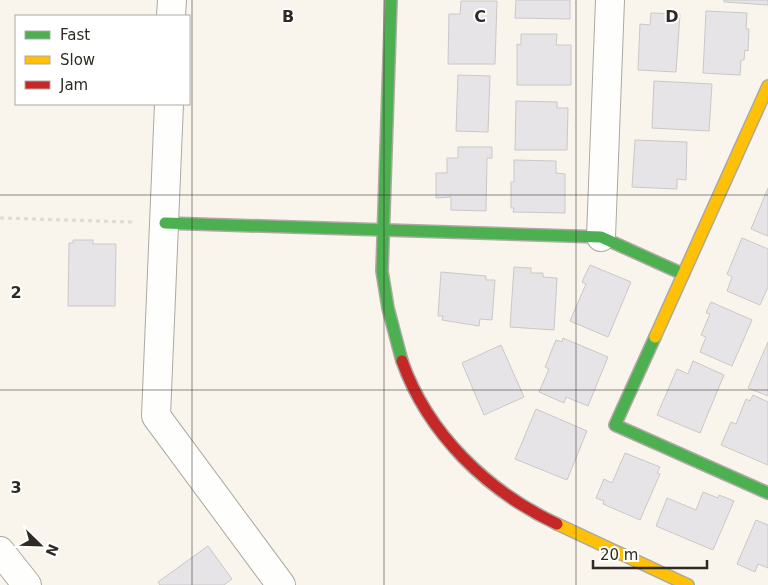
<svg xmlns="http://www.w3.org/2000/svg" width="768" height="585" viewBox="0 0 768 585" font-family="'DejaVu Sans',sans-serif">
	<rect width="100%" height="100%" fill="#f9f5ec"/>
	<g fill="#e7e4e7" stroke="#cac8c7">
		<polygon points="516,0 570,0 570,19 515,18"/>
		<polygon points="724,0 768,0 768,5 724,2"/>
		<polygon points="461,1 497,1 495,64 448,64 449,14 460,14"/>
		<polygon points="706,11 747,13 746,29 749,29 748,51 745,50 744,60 741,60 740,75 703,73"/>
		<polygon points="651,13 680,14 676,72 638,70 640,24 650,25"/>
		<polygon points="521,34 557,34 556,45 571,45 571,85 517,85 517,44 521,45"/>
		<polygon points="458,75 490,76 488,132 456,131"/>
		<polygon points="654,81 712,84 709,131 652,128"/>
		<polygon points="516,101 557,102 557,108 568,108 567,150 515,150"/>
		<polygon points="635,140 687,142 686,180 677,179 677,189 632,187"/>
		<polygon points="458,147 492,147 492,158 487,158 486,211 451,210 451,197 436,198 436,173 447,173 447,158 458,158"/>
		<polygon points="514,160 556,161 556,173 565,174 565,213 513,212 514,208 511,208 511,182 514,182"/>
		<polygon points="768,188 768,236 751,229"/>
		<polygon points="742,238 768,249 768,287 760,305 727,291 732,277 727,274"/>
		<polygon points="73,240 93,240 93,244 116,244 115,306 68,306 69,243 73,243"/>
		<polygon points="590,265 631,282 608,337 570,321 586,284 582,282"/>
		<polygon points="514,267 531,268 531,273 543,273 543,277 557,278 554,330 510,327"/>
		<polygon points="441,272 486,276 486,280 495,280 492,320 480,319 479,326 442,320 443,316 438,316"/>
		<polygon points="711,302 752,320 732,366 700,352 706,337 701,335 710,314 706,313"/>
		<polygon points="563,338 608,357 588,406 566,397 564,403 539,392 549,369 545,367 556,340 562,342"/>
		<polygon points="768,342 768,396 748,388"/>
		<polygon points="501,345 524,397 484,415 462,363"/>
		<polygon points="693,361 724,375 700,433 657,415 677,369 688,374"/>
		<polygon points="753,395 768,402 768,465 721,445 731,422 736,424 746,399 750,401"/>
		<polygon points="536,409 587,431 567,480 515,459"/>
		<polygon points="625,453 660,467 657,473 660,474 640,520 603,504 604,501 596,498 604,479 612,483"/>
		<polygon points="703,492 718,498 719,495 734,501 713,550 656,526 667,498 696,510"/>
		<polygon points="756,520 768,525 768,568 758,564 755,572 737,564"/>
		<polygon points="208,546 232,579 224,585 160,585 158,582"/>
	</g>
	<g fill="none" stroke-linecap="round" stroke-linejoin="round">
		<g stroke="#aca9a2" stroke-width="30">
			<g id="street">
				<polyline points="171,16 172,0"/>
				<polyline points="169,104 156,416 281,585"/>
				<polyline points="601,237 610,0"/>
				<polyline points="0,551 27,585"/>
			</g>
		</g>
		<g stroke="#aca9a2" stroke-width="14">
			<g id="fast">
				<polyline points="391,0 382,271 388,308 402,361"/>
				<polyline points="165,223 601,237 683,274"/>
				<polyline points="655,337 615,425 768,493"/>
			</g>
		</g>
		<g stroke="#aca9a2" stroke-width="14">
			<g id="slow">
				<polyline points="655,337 768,86"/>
				<polyline points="557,524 688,585"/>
			</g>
		</g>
		<g stroke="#aca9a2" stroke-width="14">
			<path id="jam" d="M402,361C428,434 487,491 557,524"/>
		</g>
		<polyline stroke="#dddcd9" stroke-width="3" stroke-dasharray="4 4" stroke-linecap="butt" points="0,218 132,222"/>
		<use href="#street" stroke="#fefefc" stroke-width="28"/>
		<use href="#fast" stroke="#4caf50" stroke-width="11"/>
		<use href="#slow" stroke="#ffc107" stroke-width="11"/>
		<use href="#jam" stroke="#c62828" stroke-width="11"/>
	</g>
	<path fill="none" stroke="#2e2b25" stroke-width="1" stroke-opacity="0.55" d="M192,0V585M384,0V585M576,0V585M0,195H768M0,390H768"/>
	<g font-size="16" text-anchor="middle" font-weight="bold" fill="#2e2b25" stroke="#fff" stroke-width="4" stroke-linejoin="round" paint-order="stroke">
		<text x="288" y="22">B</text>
		<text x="480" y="22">C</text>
		<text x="672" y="22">D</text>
		<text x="16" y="298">2</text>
		<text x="16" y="493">3</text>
	</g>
	<rect x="15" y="15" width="175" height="90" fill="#ffffff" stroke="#abaaa8"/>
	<rect x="25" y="31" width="25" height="8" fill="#4caf50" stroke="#abaaa8"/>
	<text x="60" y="40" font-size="15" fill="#2e2b25">Fast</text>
	<rect x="25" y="56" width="25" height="8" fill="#ffc107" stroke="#abaaa8"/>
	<text x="60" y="65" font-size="15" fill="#2e2b25">Slow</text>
	<rect x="25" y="81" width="25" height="8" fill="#c62828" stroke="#abaaa8"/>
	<text x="60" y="90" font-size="15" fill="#2e2b25">Jam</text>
	<g transform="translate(40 545) rotate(113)" stroke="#ffffff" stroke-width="4" paint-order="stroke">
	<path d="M0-4L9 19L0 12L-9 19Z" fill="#2e2b25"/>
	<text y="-8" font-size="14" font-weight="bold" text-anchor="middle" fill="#2e2b25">N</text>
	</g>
	<path d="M593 560v8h114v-8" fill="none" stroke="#2e2b25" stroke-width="2.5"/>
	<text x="600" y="560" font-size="15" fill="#2e2b25" stroke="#ffffff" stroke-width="4" paint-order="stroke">20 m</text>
</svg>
